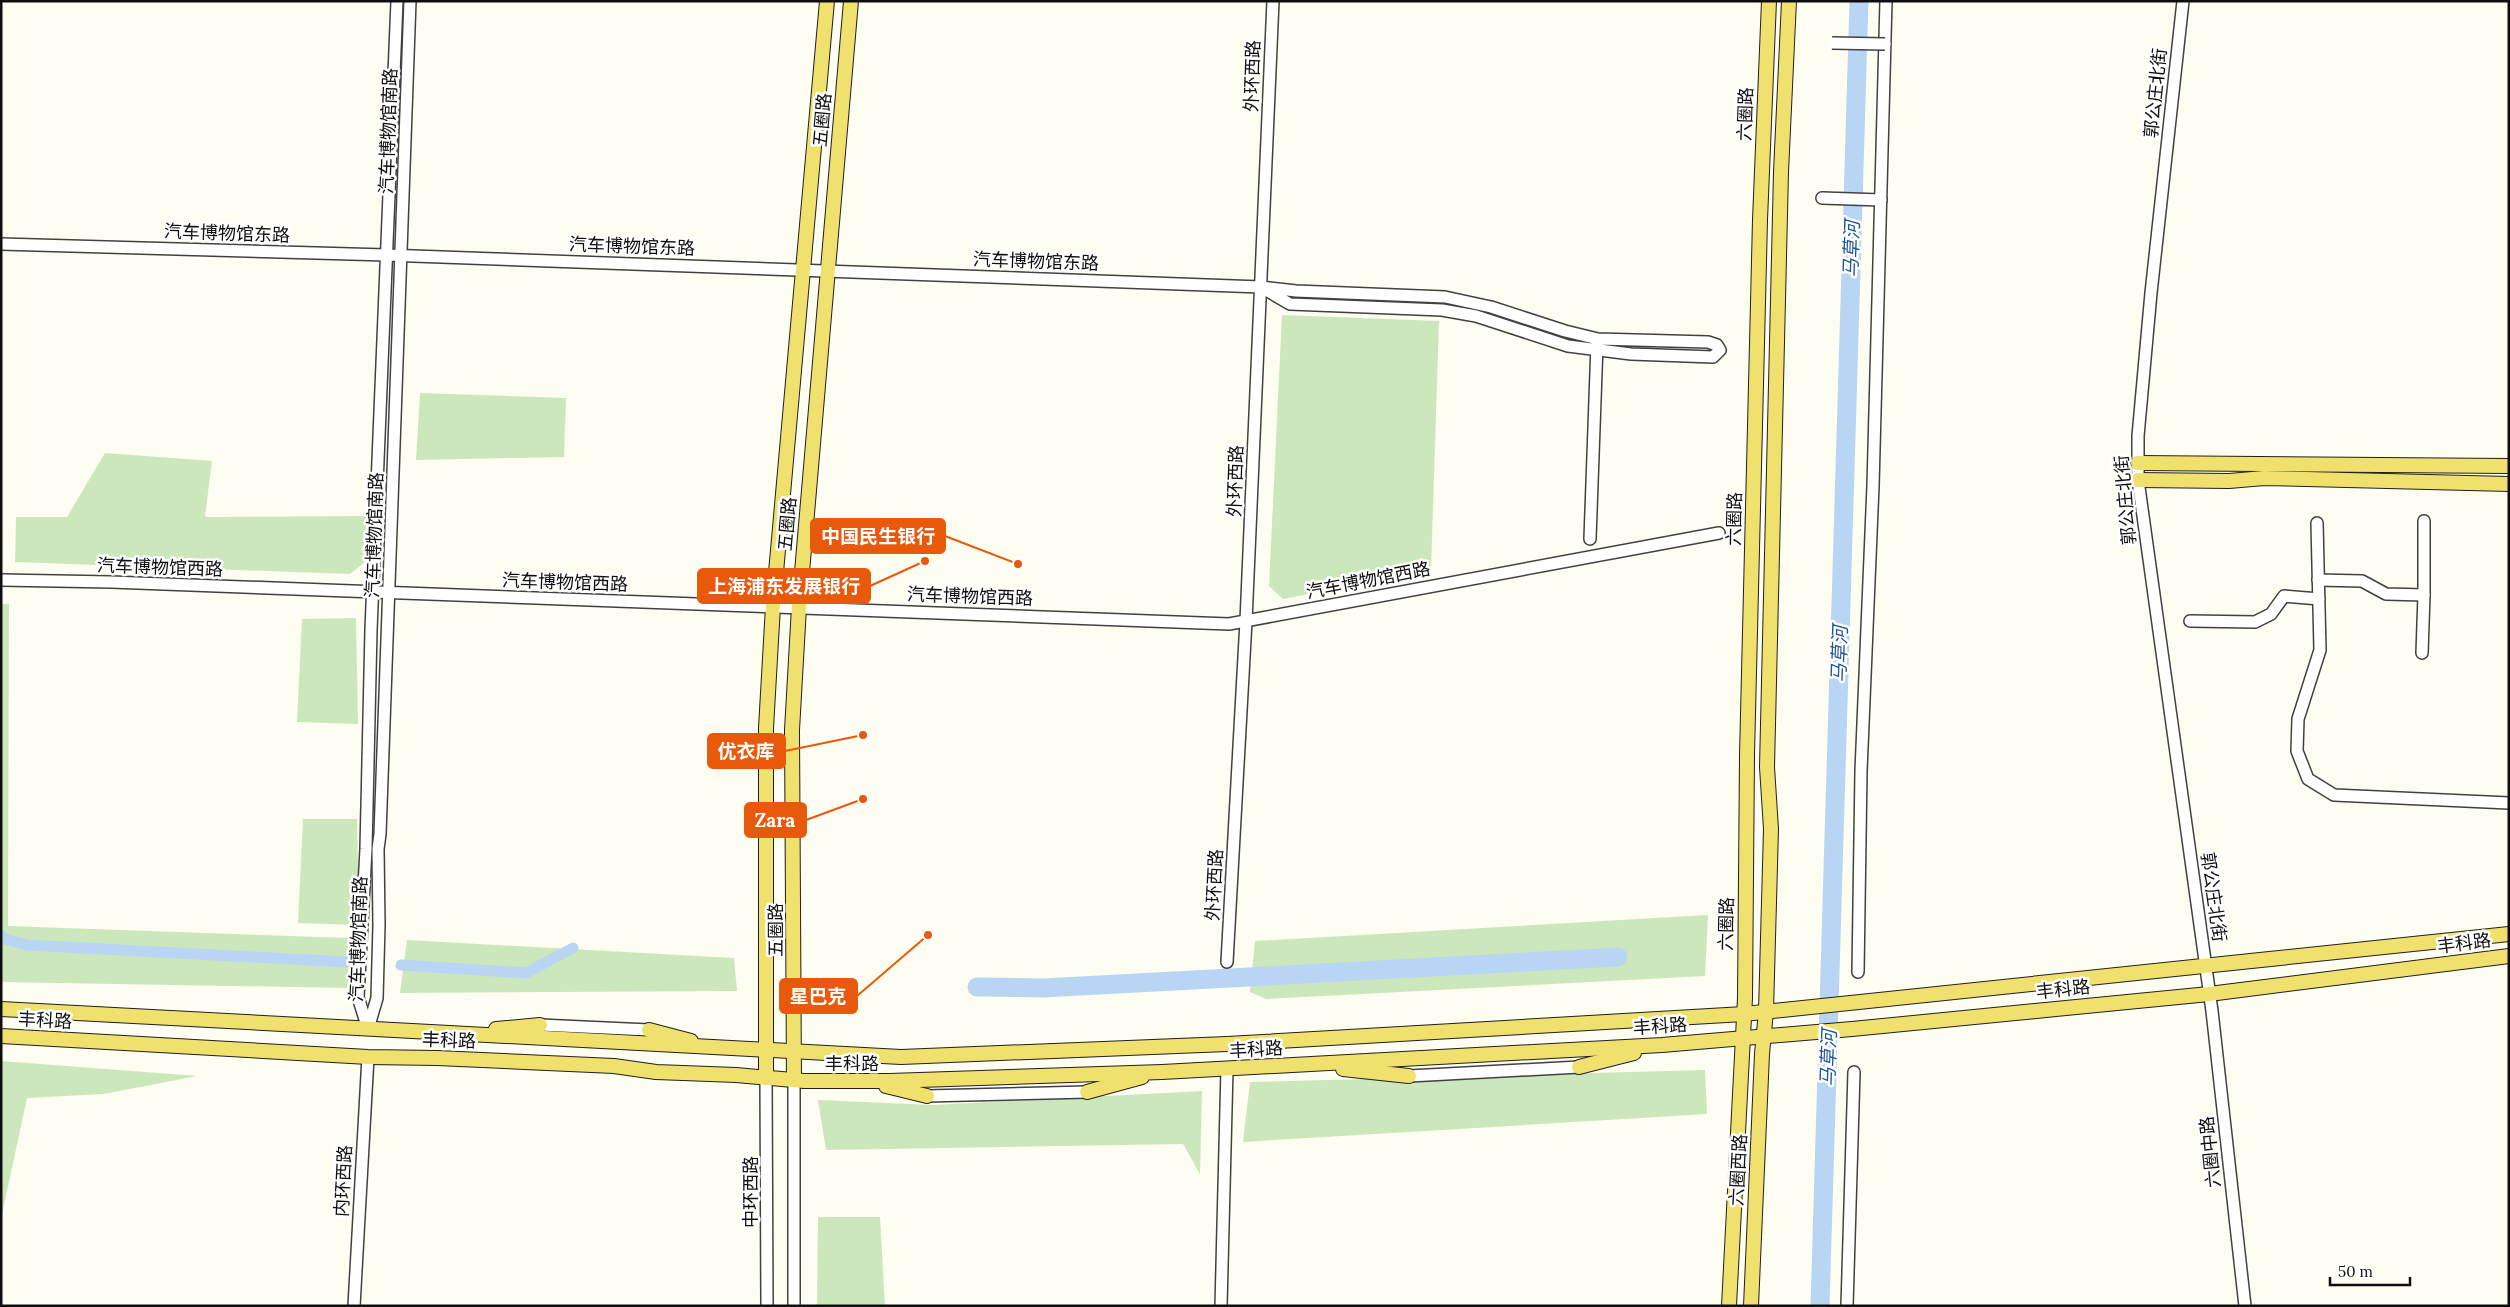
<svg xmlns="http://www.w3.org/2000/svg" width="2510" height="1307" viewBox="0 0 2510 1307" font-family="Lora,'Noto Sans SC',serif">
	<rect width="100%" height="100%" fill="#fefdf1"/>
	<g fill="#cde7bc">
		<polygon points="1282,315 1439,321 1431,570 1283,599 1269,586"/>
		<polygon points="420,393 566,398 564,457 416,460"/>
		<polygon points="105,453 212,461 205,517 366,516 369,559 350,574 15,562 16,517 67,517"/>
		<polygon points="1,604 9,604 8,926 350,938 348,988 1,982"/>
		<polygon points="356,618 358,724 297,722 302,619"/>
		<polygon points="303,819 357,819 359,925 298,923"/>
		<polygon points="1708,915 1705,976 1266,999 1250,992 1255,941"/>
		<polygon points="407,940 734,958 737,991 400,993"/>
		<polygon points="1,1061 197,1076 104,1094 27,1098 1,1219"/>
		<polygon points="1705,1070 1707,1114 1243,1142 1250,1082"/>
		<polygon points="1202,1091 1200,1174 1183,1144 826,1150 818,1100 933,1105"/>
		<polygon points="818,1217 880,1217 885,1306 817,1306"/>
	</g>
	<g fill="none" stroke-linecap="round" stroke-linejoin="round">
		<g stroke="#b8d5f3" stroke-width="11">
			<polyline points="1,935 5,939 27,945 347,962"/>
			<polyline points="401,965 526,973 573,948"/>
		</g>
		<g stroke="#b8d5f3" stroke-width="19">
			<polyline points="977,987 1043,988 1618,957"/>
			<polyline points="1820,1306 1859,1"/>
		</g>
		<g stroke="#414141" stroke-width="14">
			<g id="minor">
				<polyline points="2183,1 2151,293 2138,436 2138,480 2212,1011 2245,1306"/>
				<polyline points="1822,198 1881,200"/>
				<polyline points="1,244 386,255 1261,287 1296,291 1445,297 1491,307 1565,331 1598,339 1708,342 1717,345 1720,350 1713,357 1631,354 1568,346 1476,316 1442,310 1290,304 1261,287"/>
				<polyline points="2317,523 2320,650 2298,719 2297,751 2308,779 2334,795 2509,803"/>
				<polyline points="1590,539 1597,344"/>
				<polyline points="1,580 111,582 1229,624 1719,533"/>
				<polyline points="2318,580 2362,581 2386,594 2424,595"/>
				<polyline points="2190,621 2255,622 2271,614 2284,596 2319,599"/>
				<polyline points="2422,653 2424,595 2424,521"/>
				<polyline points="1227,962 1246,621 1273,1"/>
				<polyline points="1858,972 1861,771 1873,486 1886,1"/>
				<polyline points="540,1025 649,1030"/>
				<polyline points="368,1029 358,997 366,849 371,630 397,1"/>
				<polyline points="368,1029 377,998 379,925 378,849 380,834 410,1"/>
				<polyline points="1409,1076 1579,1067"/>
				<polyline points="766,1078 767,1306"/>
				<polyline points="927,1096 1087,1092"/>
				<polyline points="354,1306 368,1057"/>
				<polyline points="794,1306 794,1080"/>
				<polyline points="1221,1306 1227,1069"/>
				<polyline points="1847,1306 1854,1072"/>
			</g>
		</g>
		<g stroke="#1f1f1f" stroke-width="16">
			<g id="major">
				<polyline points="2138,463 2509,466"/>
				<polyline points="2138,480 2229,481 2264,478 2509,484"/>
				<polyline points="1,1009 901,1057 1227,1044 1744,1014 2509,934"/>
				<polyline points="496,1029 540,1025"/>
				<polyline points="649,1030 691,1041"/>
				<polyline points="1,1036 368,1057 437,1058 614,1066 656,1072 736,1075 804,1081 889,1081 1162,1072 1662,1045 1852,1029 2209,994 2509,956"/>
				<polyline points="1579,1067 1634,1053"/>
				<polyline points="1343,1069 1409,1076"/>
				<polyline points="766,1078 766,728 773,606 827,1"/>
				<polyline points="794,1080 792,730 799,607 851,1"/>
				<polyline points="886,1086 927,1096"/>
				<polyline points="1087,1092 1142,1077"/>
				<polyline points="1729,1306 1745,998 1747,755 1760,220 1769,1"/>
				<polyline points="1751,1306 1762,1054 1766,1011 1771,829 1767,767 1781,172 1789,1"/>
			</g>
		</g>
		<use href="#minor" stroke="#fff" stroke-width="11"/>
		<use href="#major" stroke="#f0e16e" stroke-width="14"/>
		<g stroke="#414141" stroke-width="14" stroke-linecap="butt">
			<polyline id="minor-bridge" points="1832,43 1885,44"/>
		</g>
		<use href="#minor-bridge" stroke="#fff" stroke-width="11"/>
	</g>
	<g text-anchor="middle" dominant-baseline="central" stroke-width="5" stroke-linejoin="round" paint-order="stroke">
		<g font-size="18" fill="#0e0e0e" stroke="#fff">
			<text transform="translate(1252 76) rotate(-88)">外环西路</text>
			<text transform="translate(2155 93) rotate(-84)">郭公庄北街</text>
			<text transform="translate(1745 114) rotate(-88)">六圈路</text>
			<text transform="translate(822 120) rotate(-85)">五圈路</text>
			<text transform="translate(388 131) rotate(-88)">汽车博物馆南路</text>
			<text transform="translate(227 233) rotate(2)">汽车博物馆东路</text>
			<text transform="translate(632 246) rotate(2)">汽车博物馆东路</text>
			<text transform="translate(1036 261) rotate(2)">汽车博物馆东路</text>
			<text transform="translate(1235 481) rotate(-88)">外环西路</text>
			<text transform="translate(2125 500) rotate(-95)">郭公庄北街</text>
			<text transform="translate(1734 519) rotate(-89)">六圈路</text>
			<text transform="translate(787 524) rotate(-85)">五圈路</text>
			<text transform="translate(374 535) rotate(-88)">汽车博物馆南路</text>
			<text transform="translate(160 567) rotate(2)">汽车博物馆西路</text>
			<text transform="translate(1368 580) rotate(-11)">汽车博物馆西路</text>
			<text transform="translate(565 582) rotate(2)">汽车博物馆西路</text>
			<text transform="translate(970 596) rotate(2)">汽车博物馆西路</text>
			<text transform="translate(1214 885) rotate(-87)">外环西路</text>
			<text transform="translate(2214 897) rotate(82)">郭公庄北街</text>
			<text transform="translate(1726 924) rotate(-89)">六圈路</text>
			<text transform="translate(775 930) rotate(-90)">五圈路</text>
			<text transform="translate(358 939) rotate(-88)">汽车博物馆南路</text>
			<text transform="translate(2464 943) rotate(-7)">丰科路</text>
			<text transform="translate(2063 989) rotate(-6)">丰科路</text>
			<text transform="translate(45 1020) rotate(3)">丰科路</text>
			<text transform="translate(1660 1026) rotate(-4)">丰科路</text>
			<text transform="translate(449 1040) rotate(2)">丰科路</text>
			<text transform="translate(1256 1049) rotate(-3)">丰科路</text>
			<text x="852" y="1063">丰科路</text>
			<text transform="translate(2210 1152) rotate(-96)">六圈中路</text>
			<text transform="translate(1738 1170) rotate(-87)">六圈西路</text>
			<text transform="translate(343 1181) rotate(-87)">内环西路</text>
			<text transform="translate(750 1192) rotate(-90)">中环西路</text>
		</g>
		<g font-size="19" font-style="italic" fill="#1e5499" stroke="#fff">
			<text transform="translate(1851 249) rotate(-88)">马草河</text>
			<text transform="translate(1839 654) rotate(-88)">马草河</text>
			<text transform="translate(1828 1058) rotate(-88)">马草河</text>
		</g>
	</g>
	<path fill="none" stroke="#e8590c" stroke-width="2" d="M1018 564L945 536M925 561L870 586M863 735L785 751M863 799L806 820M928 935L857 996"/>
	<g fill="#e8590c" stroke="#fff" stroke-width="2">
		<circle cx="1018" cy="564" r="5"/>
		<circle cx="925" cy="561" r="5"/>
		<circle cx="863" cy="735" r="5"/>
		<circle cx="863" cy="799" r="5"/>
		<circle cx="928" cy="935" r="5"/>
	</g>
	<g fill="#e8590c" stroke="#e8590c" stroke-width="2">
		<rect x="811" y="519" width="134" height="34" rx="5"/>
		<rect x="698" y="569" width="172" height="34" rx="5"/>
		<rect x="708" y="734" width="77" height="34" rx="5"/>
		<rect x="745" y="803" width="61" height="34" rx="5"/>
		<rect x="780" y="979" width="77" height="34" rx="5"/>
	</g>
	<g font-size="19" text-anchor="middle" font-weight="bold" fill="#fff">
		<text x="878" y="543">中国民生银行</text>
		<text x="784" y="593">上海浦东发展银行</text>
		<text x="746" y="758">优衣库</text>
		<text x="775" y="827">Zara</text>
		<text x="818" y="1003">星巴克</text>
	</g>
	<rect width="2510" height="1307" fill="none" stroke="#0e0e0e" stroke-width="5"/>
	<path d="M2330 1277v8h80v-8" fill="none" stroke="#0e0e0e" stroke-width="2.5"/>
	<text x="2338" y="1277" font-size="15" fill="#0e0e0e" stroke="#ffffff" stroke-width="4" paint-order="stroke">50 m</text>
</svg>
